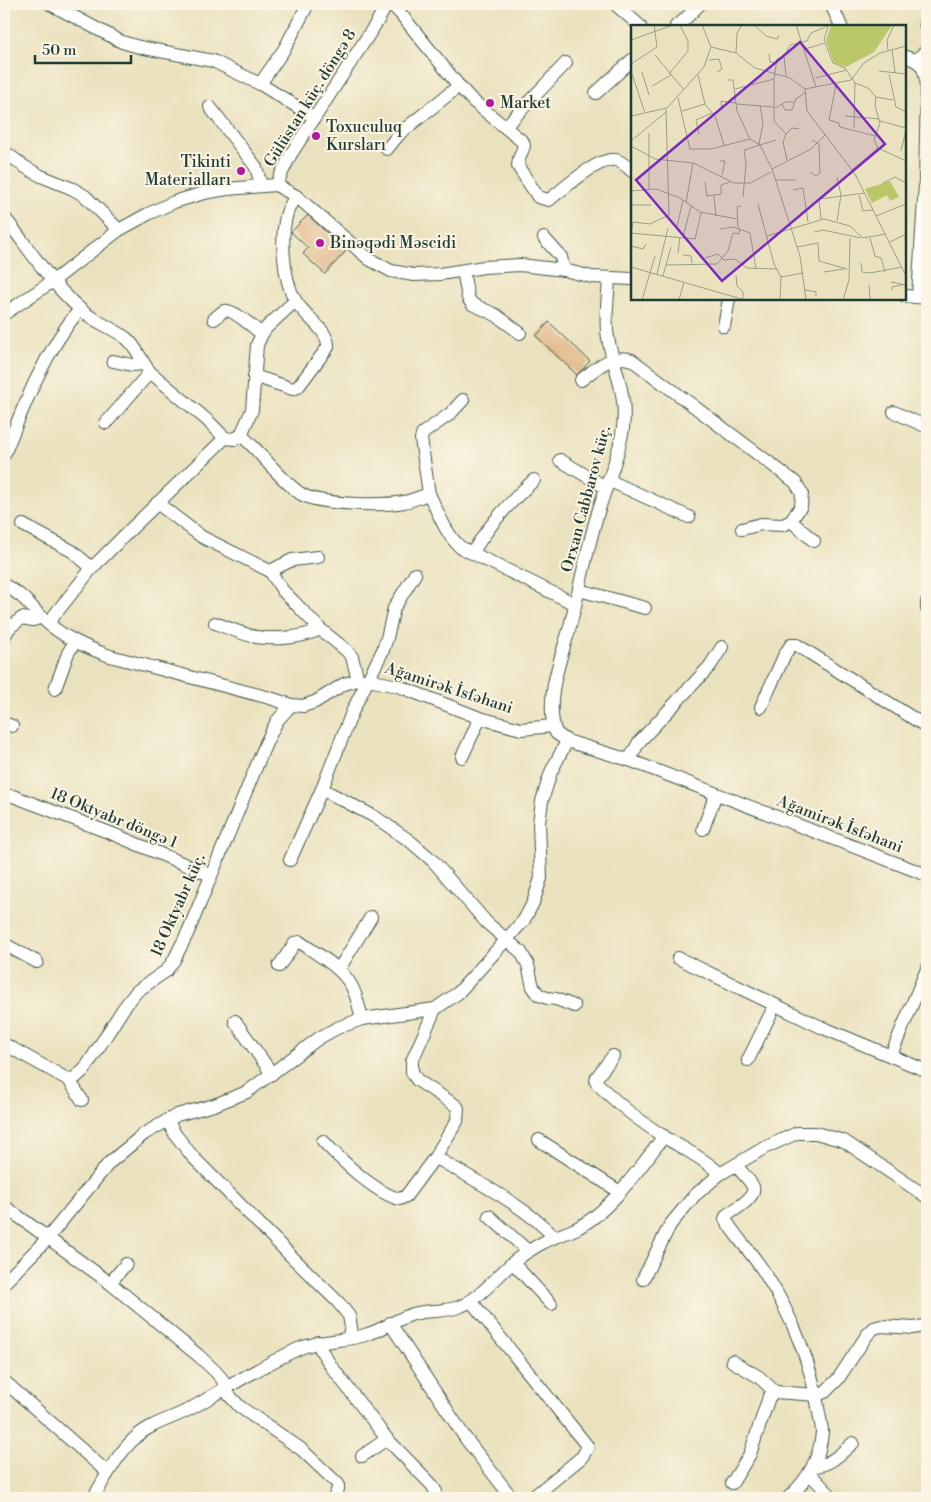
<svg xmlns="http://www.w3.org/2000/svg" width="931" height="1502" viewBox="0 0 931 1502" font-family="'Libre Bodoni',serif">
	<rect width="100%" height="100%" fill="#fcf5e5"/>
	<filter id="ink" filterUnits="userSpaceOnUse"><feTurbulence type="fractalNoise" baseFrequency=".02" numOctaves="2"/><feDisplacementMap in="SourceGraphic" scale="10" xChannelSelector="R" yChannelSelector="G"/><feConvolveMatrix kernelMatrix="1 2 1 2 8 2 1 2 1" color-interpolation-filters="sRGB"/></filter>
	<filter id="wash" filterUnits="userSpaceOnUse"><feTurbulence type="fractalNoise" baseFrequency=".0096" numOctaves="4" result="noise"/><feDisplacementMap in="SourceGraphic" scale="20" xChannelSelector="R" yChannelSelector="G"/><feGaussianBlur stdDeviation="1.12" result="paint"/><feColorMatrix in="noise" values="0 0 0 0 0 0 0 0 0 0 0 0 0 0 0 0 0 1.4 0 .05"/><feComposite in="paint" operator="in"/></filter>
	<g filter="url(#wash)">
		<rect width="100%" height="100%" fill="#eae2be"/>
		<g id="blocks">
			<g fill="#e3bc91">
				<polygon points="308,215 346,251 325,274 303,254 308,248 291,232"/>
				<polygon points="549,322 590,361 577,375 536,336"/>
			</g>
		</g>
	</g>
	<g filter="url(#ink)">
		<use href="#blocks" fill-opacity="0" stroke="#3d5649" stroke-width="1"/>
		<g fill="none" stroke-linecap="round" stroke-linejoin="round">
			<g stroke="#3d5649" stroke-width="14">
				<g id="minor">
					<polyline points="50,4 122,42 139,47 213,61 260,84 314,117"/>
					<path d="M391,4L400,13L459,86L473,101L523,142L524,146L519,159L518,166L521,171L538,197L549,200C562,190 599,156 616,160C621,161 627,167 632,171"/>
					<polyline points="615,4 640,26"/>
					<polyline points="831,4 841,26"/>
					<polyline points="925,22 927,31"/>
					<polyline points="676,26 683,21 700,4"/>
					<path d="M905,57C923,60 925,70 927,87"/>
					<polyline points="917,60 927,49"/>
					<polyline points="260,84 285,48 308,4"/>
					<polyline points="596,93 632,60"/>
					<polyline points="210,107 256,167 261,185"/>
					<polyline points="505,127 566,63"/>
					<polyline points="387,149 400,133 459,86"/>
					<polyline points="9,155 25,167 41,176 73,189 85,196 119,230"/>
					<polyline points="276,185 291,154 377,22 387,4"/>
					<path d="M4,217C29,248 50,283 80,309C94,322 112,327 126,338C137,346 141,362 150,372L207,420L225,438L235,439L241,435C262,453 278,478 301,494C319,505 382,506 404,502C412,501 421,496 429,494C438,512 445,533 460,547L575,604"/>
					<polyline points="544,238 561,257 564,270"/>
					<polyline points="463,271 468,298 472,304 496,315 520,333"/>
					<path d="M609,279C608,300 604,322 609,343C616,374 627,396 623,428C619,458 605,487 597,516C586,553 579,592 569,630C560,661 544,701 556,733L567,741L629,760L927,875"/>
					<polyline points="905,296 927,298"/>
					<polyline points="918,297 925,184 927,87"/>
					<polyline points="4,314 53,281 119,230 148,214 174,202 204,193 227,189 276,185 296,196 369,259 391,271 414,275 440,274 484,267 520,265 564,270 592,277 632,279"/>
					<path d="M214,319C217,317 220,313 224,311C232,308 254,328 262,334"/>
					<polyline points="724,326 729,299"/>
					<polyline points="113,361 132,365 143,364"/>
					<path d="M254,376L293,389L298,387L328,347C329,330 303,315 295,300C283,278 280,237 287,213C289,206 293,201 296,196"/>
					<path d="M581,380C596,369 611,353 632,360L795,482L802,493L801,506L791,521L783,525L761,524L742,529"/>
					<polyline points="894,412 927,427"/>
					<polyline points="106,423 150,372"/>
					<polyline points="241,435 252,410 257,345 262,334 267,327 295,301"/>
					<path d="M4,455C24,405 45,351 80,309"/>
					<polyline points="560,460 605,487"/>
					<polyline points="608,480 689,517"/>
					<polyline points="429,494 421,439 423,433 450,414 463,400"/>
					<polyline points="157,503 202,537 270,571 283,591 296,604 320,629 346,650 352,657 358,680"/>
					<polyline points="791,521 814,541"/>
					<polyline points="23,525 72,551 92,568"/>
					<path d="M473,552C489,524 510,502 534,480"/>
					<polyline points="270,571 292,560 318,557"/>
					<polyline points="415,574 394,608 387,638 383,650 353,710 322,789 375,817 410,841 433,861 487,923 521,952 528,965 533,987 539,995 547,998 556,999 574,1006"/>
					<path d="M4,585C23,595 28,603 42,618C62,637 85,647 110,656L270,698L291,705L303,706L315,702L344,684L358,680H368L398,686L480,718L521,729L553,726"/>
					<polyline points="579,590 645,608"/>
					<polyline points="927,602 927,609"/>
					<polyline points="48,623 92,568 134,526 225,438"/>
					<path d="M215,623C228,628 242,634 256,637C274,640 304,638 320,629"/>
					<polyline points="4,637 9,628 22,618 33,620 42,617"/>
					<polyline points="55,689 68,653 75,642"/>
					<polyline points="761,707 785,654 791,645 797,645 927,727"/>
					<polyline points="4,723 12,726"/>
					<polyline points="462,757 480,718"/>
					<polyline points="629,760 639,742 710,666 722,647"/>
					<polyline points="4,796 13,796 113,834 210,875"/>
					<polyline points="703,829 716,794"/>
					<polyline points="290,860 322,789"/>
					<polyline points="4,944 37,962"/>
					<polyline points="678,958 821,1027 927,1071"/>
					<path d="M279,966L295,943L300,942C318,955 340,966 351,985C357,995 359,1008 362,1019"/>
					<polyline points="339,969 371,917"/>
					<polyline points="235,1021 272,1074"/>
					<polyline points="4,1044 69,1080 76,1077 85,1069 123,1009 137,991 166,971 174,960 188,932 266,743 277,721 291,705"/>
					<polyline points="891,1055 927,969"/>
					<path d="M613,1056L597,1077L596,1082C616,1103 641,1122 666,1138C684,1149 705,1159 720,1174"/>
					<polyline points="748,1060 775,1005"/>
					<polyline points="69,1080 82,1100"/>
					<polyline points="167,1120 175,1134 192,1156 290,1255 338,1302 349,1316 351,1327 348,1338"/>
					<polyline points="539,1140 620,1192"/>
					<path d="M323,1141C340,1159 376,1194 400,1199L406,1196L435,1157L457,1121L458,1108L455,1105L417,1080L412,1072V1061L435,1009"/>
					<path d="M435,1157C472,1179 526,1206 554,1237"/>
					<path d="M736,1165C740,1171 750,1180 753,1187C756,1198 734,1210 727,1215L725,1219C737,1239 754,1255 766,1275C792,1316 812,1365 819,1413C820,1419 822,1426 822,1432C820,1459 807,1481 788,1498"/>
					<polyline points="4,1206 110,1283 199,1356 215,1371 222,1379 229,1395 240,1407 301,1449 338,1484 338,1489 334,1498"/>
					<polyline points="489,1216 528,1251"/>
					<polyline points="513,1263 551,1304"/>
					<polyline points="643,1279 670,1225 694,1196 720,1174 764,1148 797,1133 816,1133 844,1141 927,1197"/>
					<polyline points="4,1283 47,1239 109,1163 144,1134 177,1115 214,1105 247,1092 319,1038 337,1028 362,1019 435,1009 458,993 524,920 533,903 541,878 539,823 542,801 551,772 567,741"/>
					<polyline points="110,1283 126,1264"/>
					<polyline points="471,1301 588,1447 582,1457 532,1498"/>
					<polyline points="390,1323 466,1439 512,1498"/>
					<polyline points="318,1342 321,1350 331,1366 387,1439 432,1485 436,1492"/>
					<polyline points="732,1361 759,1377 775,1392"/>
					<polyline points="4,1381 108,1473"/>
					<polyline points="362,1456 387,1439"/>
					<path d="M814,1466C831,1465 840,1454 853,1443"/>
					<polyline points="810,1474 833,1498"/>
					<polyline points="732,1483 750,1454 769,1397 775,1392 817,1395 825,1392 838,1379 867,1335 874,1328 881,1326 914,1328 927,1325"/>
					<path d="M93,1498C106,1477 117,1454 136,1437C151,1423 172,1419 190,1409C225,1389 261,1366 298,1349C321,1339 346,1342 368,1334C384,1329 397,1319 413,1314C429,1309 446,1313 461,1306C481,1298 498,1274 516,1260C528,1251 540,1243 555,1237C563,1234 572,1231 579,1227C611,1210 642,1165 664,1136"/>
				</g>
			</g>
			<use href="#minor" stroke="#fff" stroke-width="12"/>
		</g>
	</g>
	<g fill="#b5179e" stroke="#fcf5e5" stroke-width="2">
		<circle cx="490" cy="103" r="5"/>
		<circle cx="316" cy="136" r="5"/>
		<circle cx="241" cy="171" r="5"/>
		<circle cx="320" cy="243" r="5"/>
	</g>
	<g text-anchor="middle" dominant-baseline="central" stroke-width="4" stroke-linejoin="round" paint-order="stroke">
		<g font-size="16" fill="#1f3d34" stroke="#fcf5e5">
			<text transform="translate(310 98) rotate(-58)">Gülüstan küç. döngə 8</text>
			<text transform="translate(586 499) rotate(-75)">Orxan Cabbarov küç.</text>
			<text transform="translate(449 688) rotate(18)">Ağamirək İsfəhani</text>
			<text transform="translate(114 818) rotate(22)">18 Oktyabr döngə 1</text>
			<text transform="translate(840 824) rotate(21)">Ağamirək İsfəhani</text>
			<text transform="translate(178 905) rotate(-66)">18 Oktyabr küç.</text>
		</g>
		<g font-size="16" fill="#1f3d34" stroke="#fcf5e5" text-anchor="start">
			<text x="500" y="103">Market</text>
			<text x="326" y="127">Toxuculuq<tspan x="326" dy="18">Kursları</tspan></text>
			<text x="231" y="162" text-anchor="end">Tikinti<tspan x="231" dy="18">Materialları</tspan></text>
			<text x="330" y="243">Binəqədi Məscidi</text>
		</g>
	</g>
	<g transform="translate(631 25)">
		<rect width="275" height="275" fill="#eae2be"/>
		<path d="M200,0H261L243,27L215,42L203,38L195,16ZM259,156L268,172L259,176L256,170L241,178L234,164Z" fill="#b9c769"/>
		<path fill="none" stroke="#99a087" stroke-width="1" d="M71,0L80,22M123,0L135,11L146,14L148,10M165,0L185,62M197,1L193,15L202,38L214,43L224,58M0,15L42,0M80,22L105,28L124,43L159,53L174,64L176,86L224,149L275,251M174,24L194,18M261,24L264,48M257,25L256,15L263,0M105,28L106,8L111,0M138,29L139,37L146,38M24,30L53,65M153,32L155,51M78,35L88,34L91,44L86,47M0,39L26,22L23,0M0,46L14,88M248,46L275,49M11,47L18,70M38,49L57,26V16L49,0M258,49L265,82L275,87M67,50L74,79L84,91L93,120M184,53L216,45M97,55H102L106,86L119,114L129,120L141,144L169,231L175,275M224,58L237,63L245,72L262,75M205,60L198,95L208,98L209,102L244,111M21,61L40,50M104,64L143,54M174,64L220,55L233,38L249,28L275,21M245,72L244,81L249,98L243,115L247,123M47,73L59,124H80L119,114M106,79L142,82M151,79L154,85H161L165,74L175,67M144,83L155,77H163M91,85L90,76L105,78M51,86L74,79M0,91L36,83L73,42L80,22M214,91L248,94M249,96L275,103M223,103L224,58M18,108V164M68,109L65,95L81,88M155,109L161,103L168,104M0,116L35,87M128,119L132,99L129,80M0,121L24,134L62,138L103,158H119L140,147M247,123L275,136M270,126L275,105M156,135L152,117L155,109L143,96V54L146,34L153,32L159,20L176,16L180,8L199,0M89,136H94L91,150M141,144L180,124L195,109M221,145L247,123M179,147L185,151L189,148L188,119L181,115M206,152L210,170L206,196M144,155H165M74,157L76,171L90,169V160L99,157M252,158L264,152L275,158M162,165L172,163L177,197M0,166L25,164L49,173L69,187L106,194M228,170L232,186L242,185M83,171L85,191M112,172L115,139L113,125L145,115M55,178L62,138M127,179L143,239L150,252L149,275M0,180H20M245,191L275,179M190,194L188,174L234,168M46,202L52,175M107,203L106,182L110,181M89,204L102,202L119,208L125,244M183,207L192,205L230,213M0,208L64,214L70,188M0,209L2,197L19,199L38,190L35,84M136,211L193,194L219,201L232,213L255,209M52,212L60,181M239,213L244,231L250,233L254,247M259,217L275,209M0,221L12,224L15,219M166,222L187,218L188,236L216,244M47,228L49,212M52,230L60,231L61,238M74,233L87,229L93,235L104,234L116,243L146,244M230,238L231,247L239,248L271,242M35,240L86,239L97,226L102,208L108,209L109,204M0,242L114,275M193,247L213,244M26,249L37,203M105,250L106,261L112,267V274M32,251L40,222M150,252L172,248M260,257L275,260M238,260L239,275M174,265L185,267V271M261,265V262L275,259M11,275L24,231M48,275L53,257M212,275L218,255L219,213"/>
		<path fill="#7b2cbf" fill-opacity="0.15" stroke="#7b2cbf" stroke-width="2.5" d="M169,17L254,119L91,256L5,155Z"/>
		<rect width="275" height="275" fill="none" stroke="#1f3d34" stroke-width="2.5"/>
	</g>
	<rect width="931" height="1502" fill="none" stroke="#fcf5e5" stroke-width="20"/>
	<path d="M35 55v8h96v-8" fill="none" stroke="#1f3d34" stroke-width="2.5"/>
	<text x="42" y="55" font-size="15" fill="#1f3d34" stroke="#fcf5e5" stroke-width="4" paint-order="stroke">50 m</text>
</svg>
